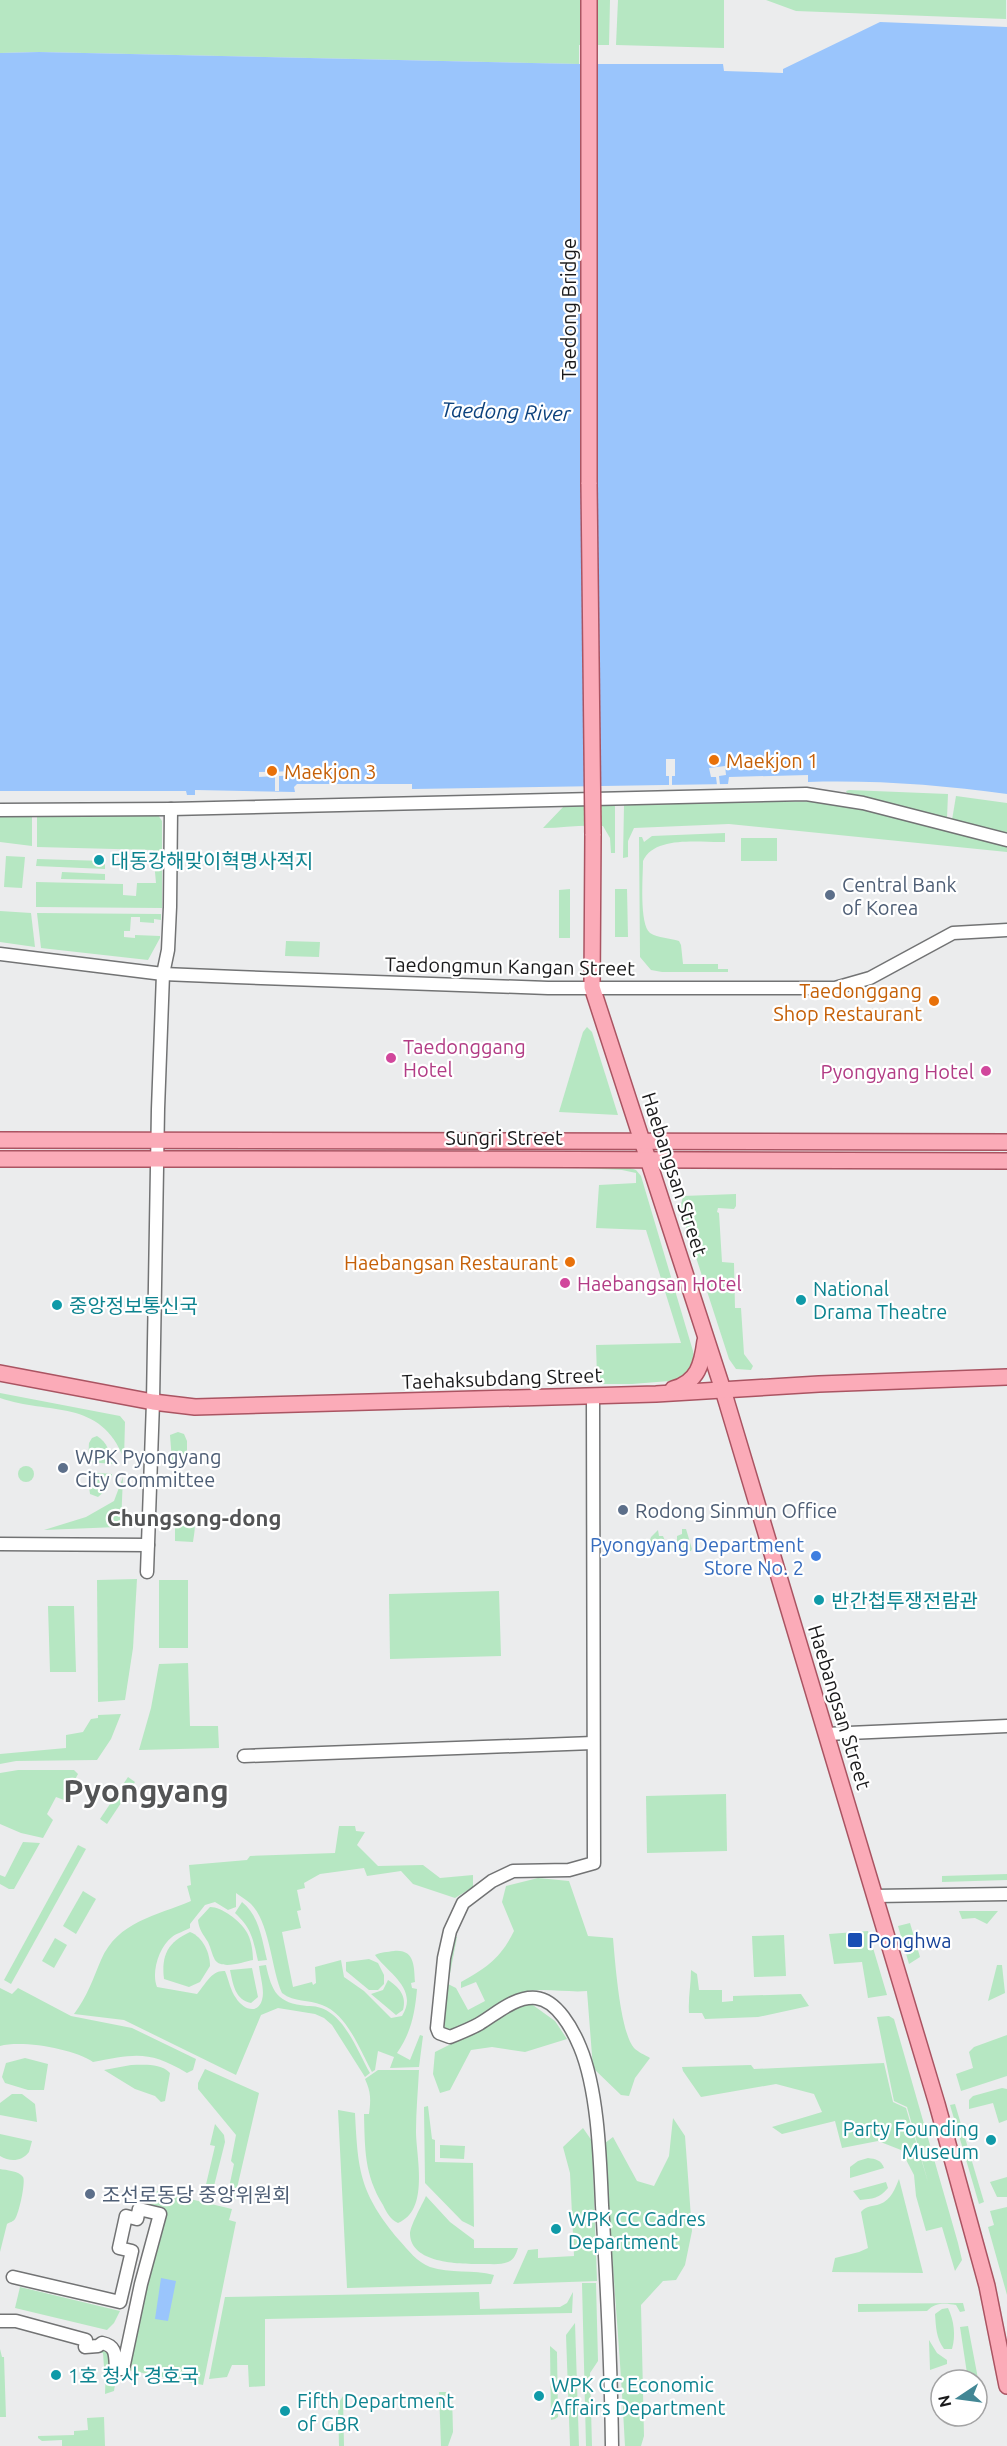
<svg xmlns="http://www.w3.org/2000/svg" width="1007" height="2446" viewBox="0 0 1007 2446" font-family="Ubuntu,'Noto Sans KR',sans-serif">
	<rect width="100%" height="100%" fill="#ebeced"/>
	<g fill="#b6e7c2">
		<polygon points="0,0 610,0 609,45 579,45 579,64 39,52 0,53"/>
		<polygon points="618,0 724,0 724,48 616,45"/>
		<polygon points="766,0 1006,0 1006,19 796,11"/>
		<polygon points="849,790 948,794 947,818 847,793 846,791"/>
		<polygon points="956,796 1007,803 1007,834 952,820"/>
		<polygon points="830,801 1007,845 1007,852 729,824 634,828 628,841 628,857 623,858 624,805"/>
		<path d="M615,804V853H611L610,838L603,826C582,824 563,828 543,828L565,805Z"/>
		<polygon points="0,812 32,812 32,846 0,842"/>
		<polygon points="37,812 158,815 162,821 162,908 36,907 36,882 123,884 123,895 136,896 137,883 156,883 153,850 37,847"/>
		<path d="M725,833V842C701,843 655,835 643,861C643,876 639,924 650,933C658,938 670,938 679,941L681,945L683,964H718V969H728V972H662L651,970L640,957L639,837H642L644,842L652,836Z"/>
		<rect x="741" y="838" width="36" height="23"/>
		<polygon points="6,856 25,857 22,888 4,887"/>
		<polygon points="37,859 105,861 105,869 36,866"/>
		<polygon points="62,872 105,874 105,880 61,879"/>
		<polygon points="570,889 570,938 559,938 559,890"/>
		<polygon points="615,889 627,889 628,937 615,937"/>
		<polygon points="0,911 31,913 35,947 0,942"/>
		<polygon points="37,913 161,914 161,920 154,919 154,923 140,922 140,917 131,917 130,931 124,931 124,937 135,938 135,935 160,936 160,938 148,960 41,948"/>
		<polygon points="286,941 320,942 319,957 285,956"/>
		<polygon points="587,1027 592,1032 618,1115 559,1112 583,1032"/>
		<polygon points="627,1167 636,1170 641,1176 693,1351 695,1363 682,1380 632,1384 602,1384 597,1376 596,1345 681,1343 646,1230 596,1228 599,1185 636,1183 636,1173 622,1170 581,1168"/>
		<polygon points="736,1194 736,1206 734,1209 718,1208 717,1212 719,1213 722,1262 734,1263 735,1308 741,1308 744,1354 753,1366 751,1370 736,1369 729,1359 680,1208 683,1196"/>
		<path d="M0,1393L120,1416L125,1422L124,1459C101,1398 49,1415 0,1398Z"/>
		<polygon points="178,1432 184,1434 187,1441 187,1455 176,1463 172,1461 170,1435"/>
		<path d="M97,1436C107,1442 110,1452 113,1464L88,1462L89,1443L92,1438Z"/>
		<circle cx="26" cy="1474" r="8"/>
		<polygon points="87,1472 112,1474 108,1488 98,1497 90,1494"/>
		<polygon points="123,1477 121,1524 117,1527 44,1530 86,1517 114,1501"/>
		<path d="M175,1515C198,1516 196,1522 193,1542L175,1541Z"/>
		<polygon points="682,1529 686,1529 692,1549 691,1551 653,1551 649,1543 651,1537 658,1530 659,1536 663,1536 666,1543 677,1542 677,1536 682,1534"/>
		<polygon points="137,1579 133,1648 125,1700 98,1702 97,1580"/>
		<rect x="159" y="1580" width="29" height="68"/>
		<polygon points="499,1591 501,1656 390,1659 389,1594"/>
		<polygon points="48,1606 74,1606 76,1672 50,1672"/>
		<polygon points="188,1663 190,1726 218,1726 219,1748 139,1750 151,1708 159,1664"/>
		<polygon points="121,1714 111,1739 97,1760 16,1761 0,1764 0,1754 66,1748 66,1735 83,1732 91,1719 98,1718 98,1715"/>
		<polygon points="18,1770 74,1770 78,1774 64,1800 56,1797 47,1814 53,1820 43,1838 21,1833 0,1824 0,1773"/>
		<polygon points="128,1777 135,1782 107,1824 100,1819"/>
		<polygon points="726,1794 727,1851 647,1853 646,1796"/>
		<path d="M339,1826H355L356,1831L365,1832L357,1845L378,1866L423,1865L440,1878L473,1875V1887L455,1898L413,1884L401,1871L367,1876L364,1868L320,1874L304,1883L305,1888L297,1890L301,1910L297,1911L301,1928L282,1932L293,1987L312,1982L313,1985L316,1983L315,1967L341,1960L344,1977L364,1991L391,2018L402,2016C419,1989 388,1973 375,1955C381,1952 387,1952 394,1951C415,1949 414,1967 415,1982L411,1983L412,1988L417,1989C415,2013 411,2033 397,2053L410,2060L420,2035L423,2036L419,2067L390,2068L394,2057L378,2051L375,2070L372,2072C360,2050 347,2014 322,2005C308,1999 295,2003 282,1993C271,1968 270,1923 251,1904C247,1900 241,1897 236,1893V1907L228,1910L215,1902L205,1905L190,1924V1928C185,1931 177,1933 172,1937C159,1947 151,1972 157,1987L197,1994C206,1984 211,1970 225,1971C229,1980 230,1990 236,1998C242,2008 257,2016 262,2000C265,1991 260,1976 259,1966L266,1965C272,1992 277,2003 307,2006C315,2006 322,2007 329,2012C348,2024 359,2054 370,2073L365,2077L332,2025L324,2018L315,2014L278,2008L261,2015L236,2075L124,2020L74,2014C87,1997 93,1979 101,1960C118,1921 156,1916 191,1901L187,1886L191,1885L189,1865L247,1860L250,1856L335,1853Z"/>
		<polygon points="23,1842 40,1843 14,1889 9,1889 0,1884 0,1875 5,1877"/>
		<polygon points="78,1845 86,1849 11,1984 4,1980"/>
		<polygon points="1007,1874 1007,1880 942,1882 942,1876"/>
		<path d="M538,1878L569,1881L588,1936L613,1938C615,1960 620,2032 634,2048C638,2052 645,2055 650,2058L635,2078L629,2096L621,2095L593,2068L587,1991C565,1993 536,1986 517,1994C496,2001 465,2038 442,2028L447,1961L453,1937H457L448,1984L456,1988L468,2010L485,2001L476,1982L461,1988V1982C486,1968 501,1958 514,1931L502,1902L506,1886Z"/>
		<polygon points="83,1891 96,1899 76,1934 63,1926"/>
		<path d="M242,1902C259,1915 262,1940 267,1960L258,1961C253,1939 252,1929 235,1913Z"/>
		<path d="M210,1907C222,1907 240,1921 246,1931C251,1938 253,1951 253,1960C243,1962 222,1970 215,1960C212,1955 211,1948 208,1942C203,1934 199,1930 198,1920Z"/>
		<polygon points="959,1911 998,1911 987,1924 975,1918 962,1919"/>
		<polygon points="910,1923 920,1957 909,1964 898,1926"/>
		<polygon points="868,1931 887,1995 868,1998 862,1962 834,1964 829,1934"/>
		<path d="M190,1932C203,1937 210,1953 210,1966L200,1982L189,1987L164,1979C161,1955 168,1942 190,1932Z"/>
		<polygon points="784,1935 786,1976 754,1977 752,1936"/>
		<polygon points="55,1938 67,1945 54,1968 42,1961"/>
		<polygon points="369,1959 378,1963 384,1975 384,1984 378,1990 369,1990 346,1971 346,1962"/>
		<polygon points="997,1965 1002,1965 1005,1993 988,2001"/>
		<path d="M252,1968L258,1997L251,2003C235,2000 233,1984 230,1970Z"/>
		<path d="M691,1970L697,1974L699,1990H722V2002L733,2001V1996L801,1994L809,2006L758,2017L705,2019L702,2013H689C688,1998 691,1985 691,1970Z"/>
		<path d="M388,1980C399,1987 407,1996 403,2010L396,2015L371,1994L383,1990Z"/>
		<path d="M0,1988L12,1994L18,1988L71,2016L132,2028L196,2059L193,2070L187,2073C149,2050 135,2054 93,2062C74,2049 23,2040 0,2046Z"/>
		<polygon points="530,2003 555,2021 567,2039 525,2052 492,2047 471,2050 450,2090 440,2093 433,2074 435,2052 475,2032 517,2005"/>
		<polygon points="889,2016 894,2019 958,2243 962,2260 955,2271 942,2227 926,2231 916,2196 914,2175 901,2150 878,2141 842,2148 835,2121 782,2134 772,2127 822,2112 814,2094 776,2084 701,2097 683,2071 682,2067 751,2065 754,2069 884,2063 893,2102 906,2108 928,2182 907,2107 894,2101 877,2017"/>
		<polygon points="1007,2035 1007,2076 961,2091 956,2074 973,2068 969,2052 974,2047"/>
		<polygon points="25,2058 48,2064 44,2090 28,2090 5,2083 2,2077 6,2063"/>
		<path d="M131,2065C145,2065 160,2063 170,2073L165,2101L161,2102L155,2096L135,2089L104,2070Z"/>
		<polygon points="205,2069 259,2093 234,2201 227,2197 234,2164 231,2161 236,2135 198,2089 198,2083"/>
		<path d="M378,2070H419C418,2090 416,2111 416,2131C416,2157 430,2210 398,2223C390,2219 387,2213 383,2205C364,2174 365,2149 364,2114H369C371,2100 371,2092 365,2079Z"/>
		<polygon points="1002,2088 1007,2089 1007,2120 999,2123 993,2103 969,2109 969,2100 973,2096"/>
		<polygon points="12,2094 22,2094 35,2104 37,2122 0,2115 0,2103"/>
		<polygon points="955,2104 984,2202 979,2204 950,2105"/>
		<polygon points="428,2106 432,2139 435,2140 435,2162 473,2163 474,2227 462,2221 425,2183 424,2107"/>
		<path d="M338,2110L355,2113C358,2172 360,2193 399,2240C408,2250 417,2262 430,2267C450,2274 473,2269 494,2275L491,2284L347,2288Z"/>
		<path d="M673,2118L685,2136L692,2231L685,2265L676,2280L663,2281L641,2305L644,2436L641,2446H625C620,2345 610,2244 605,2143L613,2137L637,2181L654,2186L669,2156Z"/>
		<polygon points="215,2124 224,2135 225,2142 213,2190 209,2193 204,2193 215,2146 210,2145"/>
		<polygon points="583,2128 592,2141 597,2281 513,2284 528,2250 538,2249 538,2258 574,2256 570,2173 563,2147"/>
		<path d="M0,2134L32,2141L29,2152C21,2162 10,2162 0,2156Z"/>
		<polygon points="440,2145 465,2146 464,2159 440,2158"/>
		<path d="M868,2158C876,2159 881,2160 884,2168L850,2178V2167L858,2161Z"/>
		<path d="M0,2169C6,2170 19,2171 23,2177C26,2181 19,2214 15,2219C13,2222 10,2222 7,2224L0,2252Z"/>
		<polygon points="1007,2177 1007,2197 997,2197 990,2182"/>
		<path d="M899,2179L923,2273L832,2272L835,2258L859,2252L868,2248L861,2212C867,2205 872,2207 880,2204C891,2200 895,2189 899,2179Z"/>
		<path d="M886,2182L888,2188C880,2198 872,2199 860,2200L853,2191Z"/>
		<polygon points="144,2188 232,2209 229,2220 236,2222 203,2385 123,2369 160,2215 139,2209"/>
		<path d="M426,2196L450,2222L474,2240V2248H518C516,2254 514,2260 508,2262C501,2265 492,2264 485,2264C464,2264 411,2265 410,2234C410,2226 422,2205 426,2196Z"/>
		<polygon points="1007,2207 1007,2295 988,2227 994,2225 990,2211"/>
		<polygon points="582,2283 596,2283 598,2361 590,2373 592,2446 586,2446"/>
		<polygon points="20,2287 120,2311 114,2323 107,2330 15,2308"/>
		<polygon points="479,2292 480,2309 560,2307 567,2303 573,2292 572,2313 265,2319 265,2386 249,2387 248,2365 232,2365 227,2377 209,2379 225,2297"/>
		<path d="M963,2303L965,2311L960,2312L956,2305C946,2303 935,2302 927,2311L858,2312V2304Z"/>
		<path d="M948,2308C954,2320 956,2336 952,2349H944C936,2338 936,2327 935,2314L942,2309Z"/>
		<polygon points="575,2323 579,2446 570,2446 566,2335"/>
		<polygon points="968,2326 983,2405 981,2411 978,2412 977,2380 968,2380 960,2327"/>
		<polygon points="929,2340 937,2353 947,2360 947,2364 930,2370"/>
		<path d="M106,2344C112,2360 118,2374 114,2391L105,2394L106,2367H104L103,2353H99L98,2346Z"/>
		<polygon points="550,2346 557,2352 558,2417 555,2419 551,2420"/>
		<polygon points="0,2349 2,2357 4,2357 6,2417 0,2417"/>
		<polygon points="439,2392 447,2392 452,2395 453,2432 448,2446 441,2446"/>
		<polygon points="343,2396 344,2446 339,2446 338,2404"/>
		<polygon points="104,2417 105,2446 62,2446 62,2440 42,2441 38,2438 38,2436 74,2435 74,2431 88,2430 87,2418"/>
	</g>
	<g fill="#9ac5fc">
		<path d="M880,22L1007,27V794C941,785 876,780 808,782V775L729,777L728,784L412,789V784H297L294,787L295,792L195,790V795H187L186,791H0V53L39,52L579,64H723L724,71L783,73V69Z"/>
		<polygon points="161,2278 176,2281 168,2321 155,2319"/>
	</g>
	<g fill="#ebeced">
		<polygon points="666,759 675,759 675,776 672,776 672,787 669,787 669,776 666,776"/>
		<polygon points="725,766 726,775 719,776 720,785 717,785 716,777 711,777 709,768"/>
		<polygon points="302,771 303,775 279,776 279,791 275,791 275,776 259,777 259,772"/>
	</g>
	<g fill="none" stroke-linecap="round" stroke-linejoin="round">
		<g stroke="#727374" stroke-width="15">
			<g id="minor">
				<polyline points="0,810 171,809 806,794 863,803 1007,840"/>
				<polyline points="0,954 163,974 236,977 548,988 835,988 870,978 953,933 1007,930"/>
				<path d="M593,1396L594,1863L569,1870L513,1871L492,1881L463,1903L450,1931L444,1958L437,2028L439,2033L450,2037C460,2033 470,2029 479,2024C496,2014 515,1996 536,1998C557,2000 573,2030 580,2047C598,2090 600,2158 602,2205C607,2285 611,2365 612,2446"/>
				<polyline points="0,1544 148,1545"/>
				<polyline points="147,1572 153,1402 158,1109 163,974 168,950 170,907 171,809"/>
				<polyline points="826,1734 1007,1726"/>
				<polyline points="244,1756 593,1743"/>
				<polyline points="874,1896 1007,1894"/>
				<path d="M0,2321H16L86,2340L85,2347L98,2346L102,2343C117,2346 115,2356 116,2369H123L141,2284L160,2214L139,2209L137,2219L126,2216L119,2248L132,2251L120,2302L13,2277"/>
			</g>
		</g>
		<g stroke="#aa5462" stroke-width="18">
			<g id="major">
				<polyline points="589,0 589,484"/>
				<polyline points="593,834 592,987 723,1390 937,2104 987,2286 1007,2386"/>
				<polyline points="0,1140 1007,1142"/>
				<path d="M0,1159C336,1157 671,1161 1007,1161"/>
				<polyline points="0,1373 153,1402 195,1407 656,1394 819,1384 1007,1377"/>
				<path d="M673,1389C698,1382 702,1364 705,1341"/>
			</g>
		</g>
		<use href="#minor" stroke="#fff" stroke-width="12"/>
		<use href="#major" stroke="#fbabb8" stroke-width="15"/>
		<g stroke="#aa5462" stroke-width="18" stroke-linecap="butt">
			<polyline id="major-bridge" points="589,484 593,834"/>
		</g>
		<use href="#major-bridge" stroke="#fbabb8" stroke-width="15"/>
	</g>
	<g fill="#e8710a" stroke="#fff" stroke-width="2">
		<circle cx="714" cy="760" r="6"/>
		<circle cx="272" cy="771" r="6"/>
		<circle cx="934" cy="1001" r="6"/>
		<circle cx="570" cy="1262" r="6"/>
	</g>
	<g fill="#0f9aa8" stroke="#fff" stroke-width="2">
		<circle cx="99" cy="860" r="6"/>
		<circle cx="801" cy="1300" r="6"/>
		<circle cx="57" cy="1305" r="6"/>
		<circle cx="819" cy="1600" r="6"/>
		<circle cx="991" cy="2140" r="6"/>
		<circle cx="556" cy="2229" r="6"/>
		<circle cx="56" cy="2375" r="6"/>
		<circle cx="539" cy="2396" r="6"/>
		<circle cx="285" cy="2411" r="6"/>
	</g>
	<g fill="#5c6f8a" stroke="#fff" stroke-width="2">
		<circle cx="830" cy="895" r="6"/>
		<circle cx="63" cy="1468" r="6"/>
		<circle cx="623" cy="1510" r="6"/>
		<circle cx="90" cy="2194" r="6"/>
	</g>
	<g fill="#d1479c" stroke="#fff" stroke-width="2">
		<circle cx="391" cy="1058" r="6"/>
		<circle cx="986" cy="1071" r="6"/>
		<circle cx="565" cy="1283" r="6"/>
	</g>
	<circle fill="#3f7fe0" stroke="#fff" stroke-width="2" cx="816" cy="1556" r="6"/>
	<rect fill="#1a4fb4" stroke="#fff" stroke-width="2" x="847" y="1932" width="16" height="16" rx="3"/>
	<g text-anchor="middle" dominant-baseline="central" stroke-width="4.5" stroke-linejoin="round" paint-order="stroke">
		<g font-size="20" fill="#1a1a1b" stroke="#fff">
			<text transform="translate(568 309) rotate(-90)">Taedong Bridge</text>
			<text transform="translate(510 966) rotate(1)">Taedongmun Kangan Street</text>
			<text x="504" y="1137">Sungri Street</text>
			<text transform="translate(675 1174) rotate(72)">Haebangsan Street</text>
			<text transform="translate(502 1378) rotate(-2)">Taehaksubdang Street</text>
			<text transform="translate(840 1707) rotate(73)">Haebangsan Street</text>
		</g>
		<g font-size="20" fill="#c56008" stroke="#fff" text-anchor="start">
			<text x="726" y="760">Maekjon 1</text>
			<text x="284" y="771">Maekjon 3</text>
			<text x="922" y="990" text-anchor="end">Taedonggang<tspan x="922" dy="23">Shop Restaurant</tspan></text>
			<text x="558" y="1262" text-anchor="end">Haebangsan Restaurant</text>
		</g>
		<g font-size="20" fill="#0d838f" stroke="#fff" text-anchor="start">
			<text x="111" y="860">대동강해맞이혁명사적지</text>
			<text x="813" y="1288">National<tspan x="813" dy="23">Drama Theatre</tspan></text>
			<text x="69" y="1305">중앙정보통신국</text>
			<text x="831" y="1600">반간첩투쟁전람관</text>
			<text x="979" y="2128" text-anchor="end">Party Founding<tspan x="979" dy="23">Museum</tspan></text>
			<text x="568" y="2218">WPK CC Cadres<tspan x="568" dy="23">Department</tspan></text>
			<text x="68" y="2375">1호 청사 경호국</text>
			<text x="551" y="2384">WPK CC Economic<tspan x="551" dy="23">Affairs Department</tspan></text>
			<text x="297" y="2400">Fifth Department<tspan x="297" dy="23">of GBR</tspan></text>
		</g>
		<g font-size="20" fill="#4e5e75" stroke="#fff" text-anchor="start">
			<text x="842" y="884">Central Bank<tspan x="842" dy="23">of Korea</tspan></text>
			<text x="75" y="1456">WPK Pyongyang<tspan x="75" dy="23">City Committee</tspan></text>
			<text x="635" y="1510">Rodong Sinmun Office</text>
			<text x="102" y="2194">조선로동당 중앙위원회</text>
		</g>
		<g font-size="20" fill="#b23c85" stroke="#fff" text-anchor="start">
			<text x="403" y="1046">Taedonggang<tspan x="403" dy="23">Hotel</tspan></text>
			<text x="974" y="1071" text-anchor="end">Pyongyang Hotel</text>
			<text x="577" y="1283">Haebangsan Hotel</text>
		</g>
		<g font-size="20" fill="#366cbe" stroke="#fff" text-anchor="end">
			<text x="804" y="1544">Pyongyang Department<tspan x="804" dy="23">Store No. 2</tspan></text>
		</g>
		<g font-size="20" fill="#164399" stroke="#fff" text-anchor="start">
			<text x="868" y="1940">Ponghwa</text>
		</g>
		<g font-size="21" font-style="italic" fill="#0c427e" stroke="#fff">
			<text transform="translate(506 411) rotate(2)">Taedong River</text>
		</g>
		<g font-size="22" font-weight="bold" fill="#535455" stroke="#fff">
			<text x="194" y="1517">Chungsong-dong</text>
		</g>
		<g font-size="32" font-weight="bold" fill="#535455" stroke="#fff">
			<text x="146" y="1790">Pyongyang</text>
		</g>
	</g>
	<g transform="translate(959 2398) rotate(257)"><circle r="28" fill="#ffffff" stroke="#a3a3a4" stroke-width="1.5"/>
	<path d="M0-4.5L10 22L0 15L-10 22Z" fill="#438795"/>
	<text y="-9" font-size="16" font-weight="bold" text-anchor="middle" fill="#1a1a1b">N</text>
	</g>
</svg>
